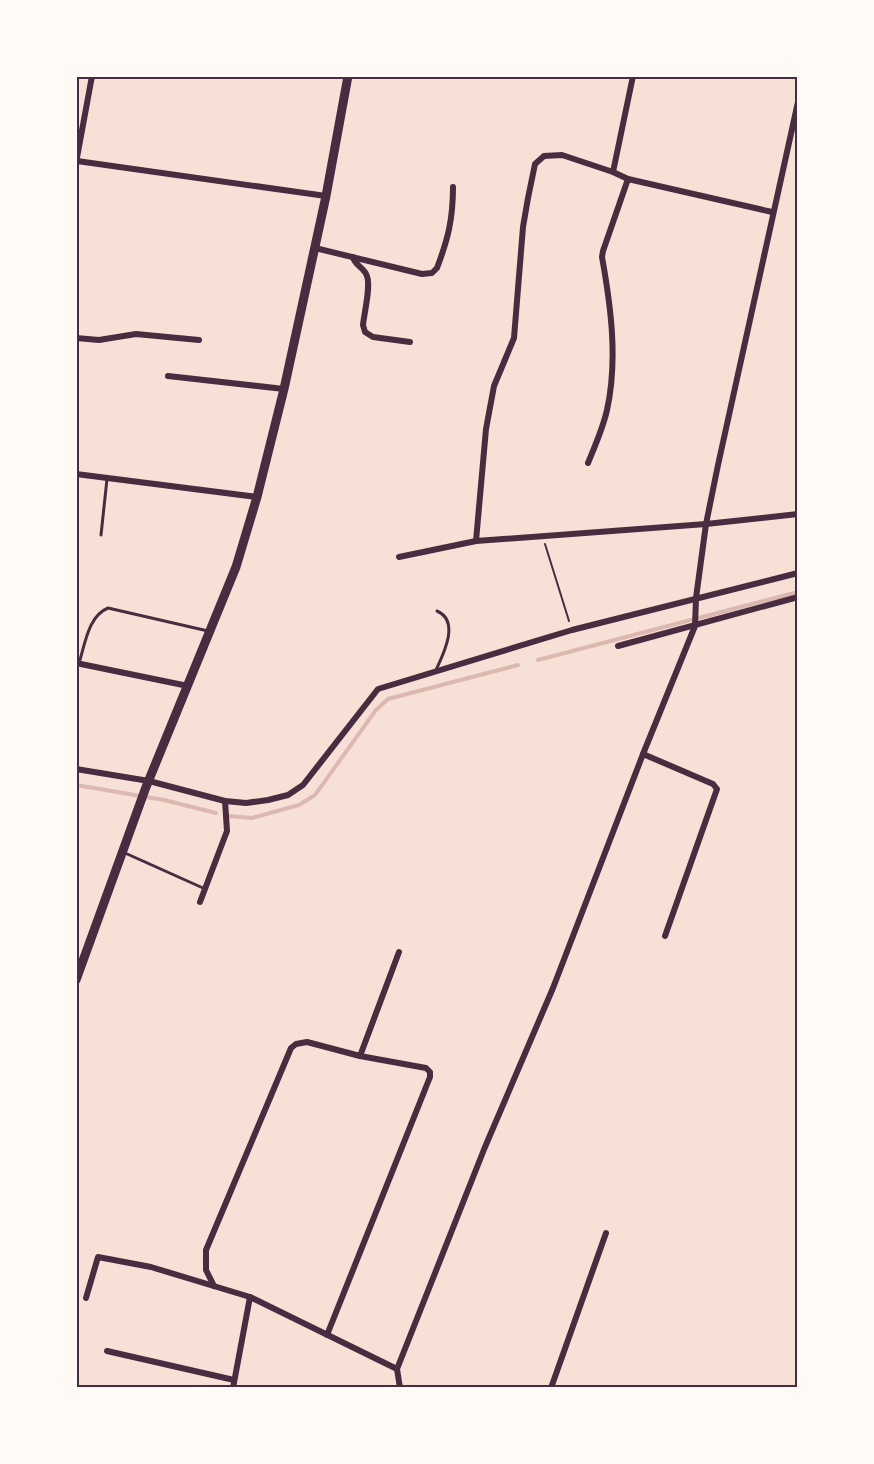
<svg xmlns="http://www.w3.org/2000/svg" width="874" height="1464" viewBox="0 0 874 1464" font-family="'Open Sans',sans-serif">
	<rect width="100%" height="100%" fill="#f7e1d7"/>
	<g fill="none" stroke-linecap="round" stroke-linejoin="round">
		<g stroke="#dcb8b0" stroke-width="4">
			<polyline points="538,660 798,592"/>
			<polyline points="76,785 164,800 216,813"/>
			<polyline points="229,816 252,818 299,805 315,795 376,710 388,699 518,665"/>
		</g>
		<polyline stroke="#4a2c40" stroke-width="2" points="545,544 569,621"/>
		<g stroke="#4a2c40" stroke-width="3">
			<polyline points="101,535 107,479"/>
			<path d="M79,663C85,645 88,616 108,608L208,631"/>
			<path d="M436,670C444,653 460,621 437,611"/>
			<polyline points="125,853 203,888"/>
		</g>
		<g stroke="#4a2c40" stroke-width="6">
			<polyline points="633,76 613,172 628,179 772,212"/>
			<polyline points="77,161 326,196"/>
			<polyline points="76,163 92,76"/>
			<polyline points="613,172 562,155 544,156 535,164 528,198 523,227 514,338 494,386 486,429 476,541 706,524 798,514"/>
			<path d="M315,248L422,274L432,273L437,268C448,239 453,219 453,187"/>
			<path d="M353,257C355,266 364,267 367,276C371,286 364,314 363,325L365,332L373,337L410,342"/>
			<polyline points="76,338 99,340 136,334 199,340"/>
			<polyline points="168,376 284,389"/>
			<path d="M588,463C595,446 603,428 607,410C618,360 611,307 602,257L603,251L628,179"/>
			<polyline points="76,474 257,497"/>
			<polyline points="399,557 476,541"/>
			<polyline points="618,646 798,597"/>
			<polyline points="76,663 188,686"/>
			<polyline points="76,769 149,781 225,801 246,803 268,800 288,795 303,785 378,689 572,630 798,573"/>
			<polyline points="200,902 227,831 225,801"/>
			<polyline points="665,936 717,789 713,784 643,754 695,626 696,598 706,524 718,465 798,102"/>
			<polyline points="360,1056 399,952"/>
			<polyline points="214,1286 206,1270 206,1250 291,1048 296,1044 307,1042 360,1056 426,1068 430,1072 430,1077 327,1335"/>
			<polyline points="86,1298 98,1257 151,1267 250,1297 397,1369"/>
			<polyline points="107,1351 234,1380"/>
			<polyline points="233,1388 250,1297"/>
			<polyline points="400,1388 397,1369 485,1147 553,988 643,754"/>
			<polyline points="551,1388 606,1233"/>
		</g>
		<polyline stroke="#4a2c40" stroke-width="9" points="76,980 146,787 236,567 257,497 284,389 326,196 348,76"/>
	</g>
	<rect width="874" height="1464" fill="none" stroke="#fffaf5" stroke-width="156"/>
	<rect x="78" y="78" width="718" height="1308" fill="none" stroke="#4a2c40" stroke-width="2"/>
</svg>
